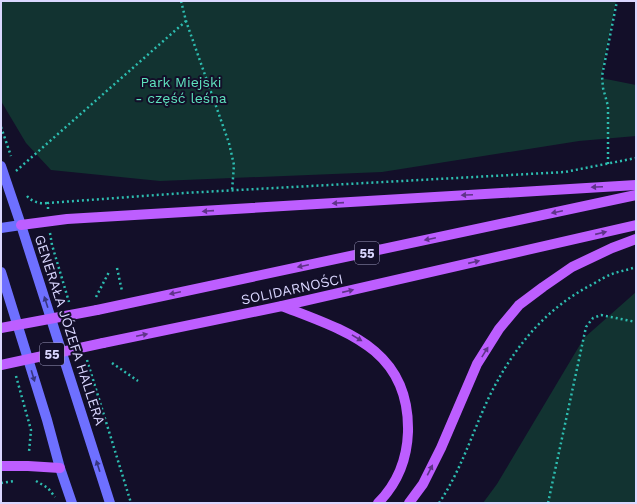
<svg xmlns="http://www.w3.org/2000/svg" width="637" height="504" viewBox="0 0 637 504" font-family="'Work Sans',sans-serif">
	<rect width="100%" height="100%" fill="#130f29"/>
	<g fill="#123331">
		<polygon points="1,1 616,1 601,78 636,85 636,136 579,141 382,172 160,181 51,170 26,143 1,101"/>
		<polygon points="636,292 636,503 483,503 497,484 584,338"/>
	</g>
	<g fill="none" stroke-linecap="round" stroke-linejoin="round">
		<g stroke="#2dbdb0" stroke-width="2.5" stroke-dasharray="2 3" stroke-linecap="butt">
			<polyline points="181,1 186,21 229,143 234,165 232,191"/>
			<polyline points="1,127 11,156"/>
			<polyline points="608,164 608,106 603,88 602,76 617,1"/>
			<polyline points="16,171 186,21"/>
			<path d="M27,196C32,202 40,204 48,203"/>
			<polyline points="48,209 48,203 184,193 565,172 636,158"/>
			<polyline points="50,233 52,245 69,302"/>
			<polyline points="117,268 122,291"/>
			<polyline points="96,297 109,272"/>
			<polyline points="87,360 131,503"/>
			<polyline points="112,363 138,381"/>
			<polyline points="16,376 31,430 29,452"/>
			<polyline points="36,481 48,488 55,497"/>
			<polyline points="1,483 15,481"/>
			<path d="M439,503C462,469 473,430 491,393C515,346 546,308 593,284C600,280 606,276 612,274C620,271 628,270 636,267"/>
			<polyline points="548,503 586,327 593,318 601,315 636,322"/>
		</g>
		<g stroke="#6e70ff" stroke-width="10">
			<polyline points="1,166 21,225 110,503"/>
			<polyline points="1,228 21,225"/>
			<polyline points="1,272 47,420 60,468 72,503"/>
		</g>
		<g stroke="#bd5eff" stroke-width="10">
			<polyline points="21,225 67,219 636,185"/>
			<path d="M282,306C346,331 410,349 408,432C407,460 398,483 378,503"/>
			<polyline points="97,310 636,195"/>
			<polyline points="103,343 282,306 636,225"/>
			<polyline points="1,466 28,466 60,468"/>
			<polyline points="409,503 423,484 441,448 477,364 499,329 519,305 543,287 572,267 612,248 636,239"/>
		</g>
		<g stroke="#bd5eff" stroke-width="10">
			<polyline points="1,328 97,310"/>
			<polyline points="1,365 103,343"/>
		</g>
	</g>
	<defs><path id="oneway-solid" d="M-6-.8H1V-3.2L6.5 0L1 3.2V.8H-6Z"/></defs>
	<g fill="#5f3389">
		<use href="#oneway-solid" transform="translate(597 187) rotate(177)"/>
		<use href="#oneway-solid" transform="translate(467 195) rotate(177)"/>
		<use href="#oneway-solid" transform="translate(338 203) rotate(176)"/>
		<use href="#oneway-solid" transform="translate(208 211) rotate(176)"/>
		<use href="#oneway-solid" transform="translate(557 212) rotate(168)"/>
		<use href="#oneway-solid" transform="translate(601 233) rotate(-13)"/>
		<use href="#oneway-solid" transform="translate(430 239) rotate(168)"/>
		<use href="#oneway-solid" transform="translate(474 262) rotate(-13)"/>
		<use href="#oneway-solid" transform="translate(303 266) rotate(168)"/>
		<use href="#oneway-solid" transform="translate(348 291) rotate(-13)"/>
		<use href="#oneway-solid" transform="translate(175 293) rotate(168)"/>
		<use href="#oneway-solid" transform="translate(142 335) rotate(-12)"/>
		<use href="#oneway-solid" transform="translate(357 338) rotate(31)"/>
		<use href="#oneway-solid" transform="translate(485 352) rotate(-58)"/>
		<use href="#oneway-solid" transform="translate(430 470) rotate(-63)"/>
	</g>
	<g fill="#37367f">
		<use href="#oneway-solid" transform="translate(46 302) rotate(-108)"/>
		<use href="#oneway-solid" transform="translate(33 376) rotate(73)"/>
		<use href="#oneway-solid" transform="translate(98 466) rotate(-108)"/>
	</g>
	<g text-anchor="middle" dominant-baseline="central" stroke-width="4" stroke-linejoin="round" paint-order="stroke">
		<g fill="#130f29" stroke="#9e9bbf" stroke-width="1">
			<rect x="355" y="242" width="24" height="22" rx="3"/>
			<rect x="40" y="343" width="24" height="22" rx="3"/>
		</g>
		<g font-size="13" font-weight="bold" fill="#dad7ff">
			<text x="367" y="253">55</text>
			<text x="52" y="354">55</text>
		</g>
		<g font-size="14" fill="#5fe3be" stroke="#130f29">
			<text x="181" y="82">Park Miejski<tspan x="181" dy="16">- część leśna</tspan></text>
		</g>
		<g font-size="14" fill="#dad7ff" stroke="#130f29">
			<text transform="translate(292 289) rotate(-12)">SOLIDARNOŚCI</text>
			<text transform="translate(70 330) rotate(72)">GENERAŁA JÓZEFA HALLERA</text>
		</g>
	</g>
	<rect width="637" height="504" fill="none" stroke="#dad7ff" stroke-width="4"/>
</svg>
